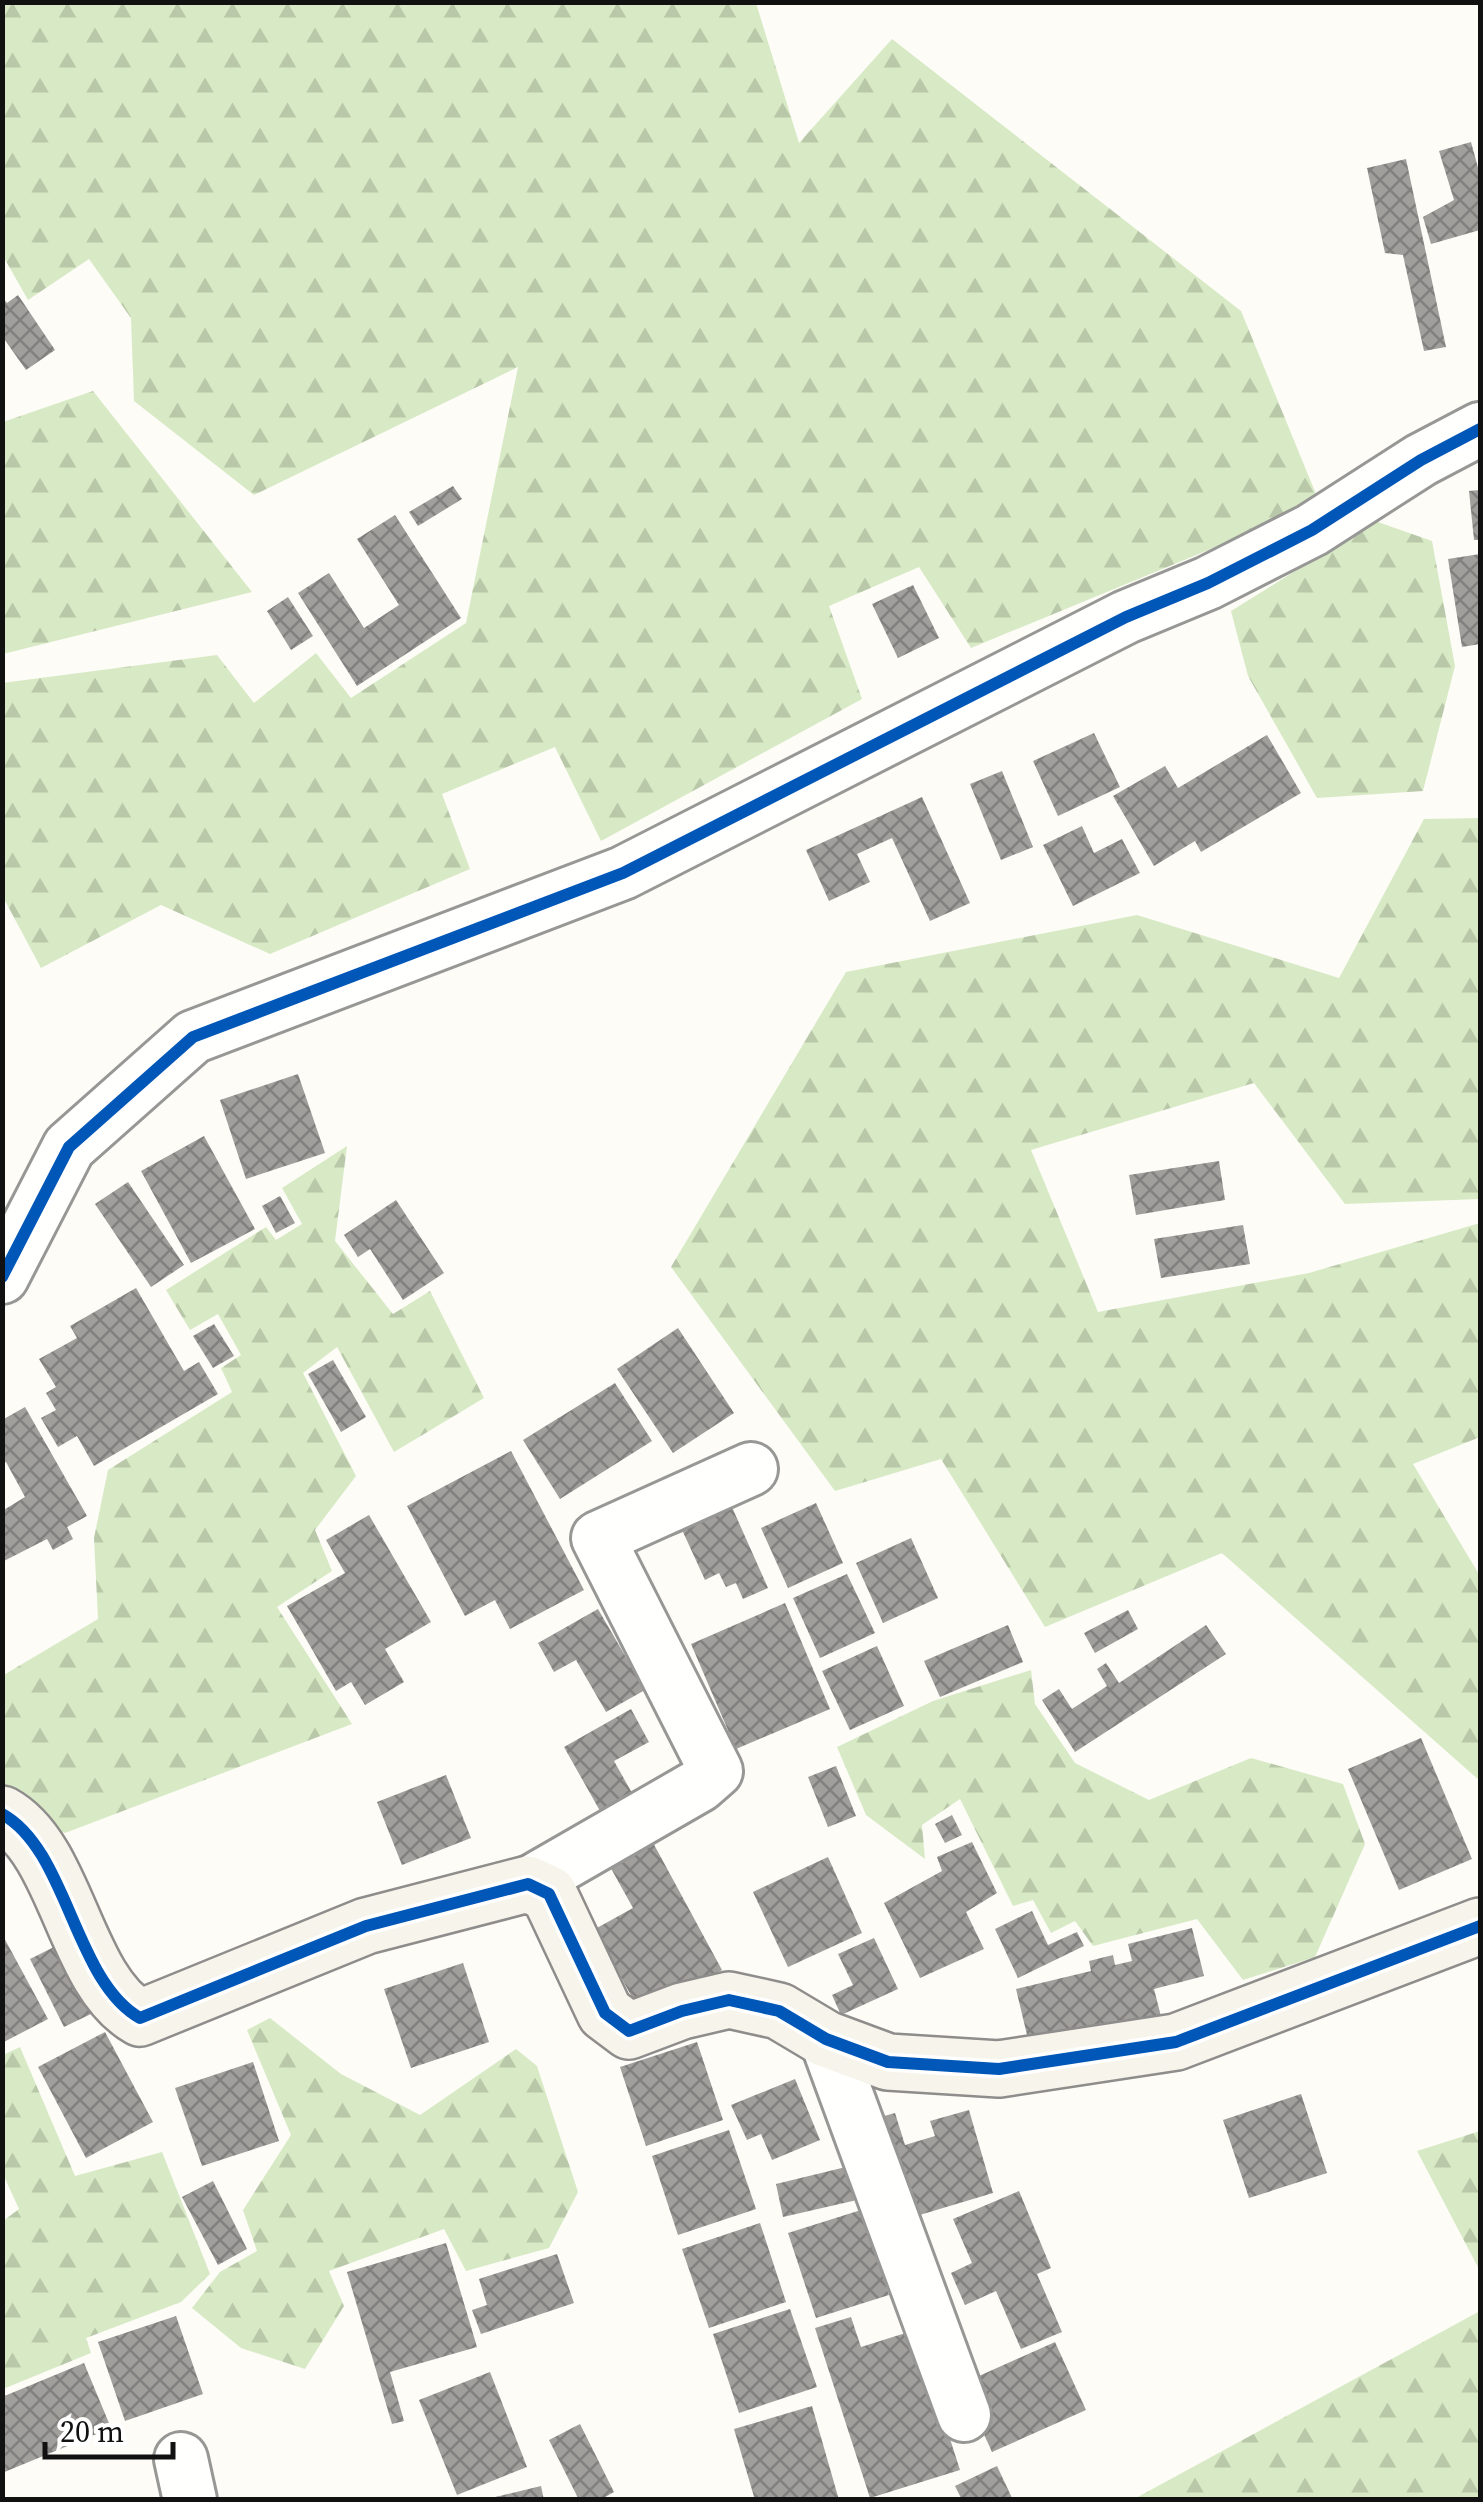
<svg xmlns="http://www.w3.org/2000/svg" width="1483" height="2502" viewBox="0 0 1483 2502" font-family="'Source Serif 4',serif">
	<defs>
		<pattern id="forest-firs" width="22" height="20" patternUnits="userSpaceOnUse" patternTransform="scale(2.5)"><rect width="22" height="20" fill="#d8eac5"/><path d="M5 1l3.5 6h-7zM16 11l3.5 6h-7z" fill="#b8c8a8"/></pattern>
		<pattern id="building-cross-hatch" width="8" height="8" patternUnits="userSpaceOnUse" patternTransform="scale(2.5)"><rect width="8" height="8" fill="#a19f9c"/><path d="M0 0l8 8M0 8l8-8" fill="none" stroke="#82807e"/></pattern>
	</defs>
	<rect width="100%" height="100%" fill="#fdfcf7"/>
	<g fill="url(#forest-firs)">
		<polygon points="3,3 756,3 799,143 892,39 1241,311 1320,504 971,648 919,567 829,606 862,699 601,841 555,747 442,794 470,869 270,954 161,905 41,968 3,897 2,683 217,655 254,703 316,653 351,698 466,623 518,367 254,495 134,401 131,318 89,259 28,300 3,256"/>
		<polygon points="93,391 252,592 3,654 3,422"/>
		<polygon points="1375,521 1432,541 1455,666 1423,791 1317,798 1248,676 1231,611"/>
		<polygon points="1480,818 1480,1199 1345,1204 1254,1083 1031,1150 1098,1312 1309,1273 1480,1223 1480,1437 1413,1464 1480,1576 1480,1781 1222,1553 1045,1627 941,1459 835,1491 671,1267 846,972 1137,915 1339,978 1424,819"/>
		<polygon points="347,1146 335,1241 393,1314 430,1291 484,1398 394,1452 337,1347 303,1373 356,1476 315,1530 332,1571 277,1607 352,1724 65,1833 3,1805 2,1676 98,1619 94,1538 108,1470 232,1392 221,1368 241,1355 218,1314 190,1330 166,1290 266,1227 276,1240 302,1224 282,1188"/>
		<polygon points="1031,1670 1035,1704 1075,1763 1149,1800 1251,1758 1343,1784 1365,1844 1315,1957 1243,1980 1197,1919 1093,1946 1075,1921 1051,1933 1033,1900 1013,1906 960,1799 922,1825 925,1859 866,1815 837,1747 933,1701"/>
		<polygon points="270,2018 341,2074 420,2115 516,2049 537,2066 578,2192 549,2248 466,2271 444,2229 329,2271 344,2306 305,2369 241,2348 192,2308 220,2272 257,2251 243,2210 291,2135 247,2030"/>
		<polygon points="20,2047 75,2176 162,2152 210,2274 181,2302 86,2338 91,2353 3,2389 3,2221 19,2209 3,2174 3,2055"/>
		<polygon points="1480,2131 1480,2271 1417,2151"/>
		<polygon points="1480,2311 1480,2499 1134,2499"/>
	</g>
	<g fill="url(#building-cross-hatch)">
		<polygon points="1471,142 1480,175 1480,230 1431,244 1423,217 1454,200 1439,151"/>
		<polygon points="1406,159 1446,347 1424,351 1403,255 1385,253 1367,168"/>
		<polygon points="18,295 55,350 26,370 2,336 2,297 7,303"/>
		<polygon points="453,486 462,499 418,526 409,512"/>
		<polygon points="1480,490 1480,540 1474,540 1469,491"/>
		<polygon points="395,515 461,618 357,686 298,593 329,573 364,628 399,605 357,539"/>
		<polygon points="1480,554 1480,644 1462,647 1448,559"/>
		<polygon points="913,585 939,638 898,658 872,604"/>
		<polygon points="288,597 313,636 291,650 267,611"/>
		<polygon points="1094,733 1120,787 1058,816 1033,761"/>
		<polygon points="1267,735 1301,793 1201,852 1195,841 1154,866 1113,796 1165,766 1178,788"/>
		<polygon points="1002,771 1033,847 1001,860 970,784"/>
		<polygon points="922,797 970,903 930,921 892,838 857,854 870,882 829,901 806,850"/>
		<polygon points="1082,826 1094,853 1122,839 1140,873 1073,906 1043,845"/>
		<polygon points="298,1074 325,1153 246,1179 220,1100"/>
		<polygon points="204,1136 255,1229 191,1263 141,1171"/>
		<polygon points="1219,1161 1225,1200 1136,1215 1129,1175"/>
		<polygon points="128,1182 184,1265 151,1287 95,1204"/>
		<polygon points="280,1196 295,1223 276,1233 262,1206"/>
		<polygon points="396,1200 444,1273 403,1300 370,1249 358,1257 344,1235"/>
		<polygon points="1243,1225 1250,1264 1161,1278 1154,1239"/>
		<polygon points="136,1288 184,1371 199,1362 218,1394 94,1466 77,1436 58,1447 41,1418 56,1410 46,1393 56,1387 39,1359 77,1338 70,1326"/>
		<polygon points="214,1324 234,1356 213,1368 193,1336"/>
		<polygon points="678,1328 734,1413 673,1453 617,1369"/>
		<polygon points="333,1360 366,1417 341,1432 308,1374"/>
		<polygon points="615,1383 652,1441 560,1499 523,1440"/>
		<polygon points="25,1407 87,1516 67,1527 73,1539 53,1550 47,1539 2,1562 2,1511 25,1497 6,1462 2,1464 2,1420"/>
		<polygon points="511,1451 584,1590 510,1629 495,1600 465,1616 407,1506"/>
		<polygon points="727,1496 768,1588 743,1599 736,1583 726,1587 719,1573 705,1580 683,1532 670,1537 664,1523"/>
		<polygon points="816,1503 843,1563 788,1588 761,1528"/>
		<polygon points="369,1515 431,1622 385,1649 404,1682 365,1705 351,1682 336,1691 287,1606 345,1573 326,1540"/>
		<polygon points="911,1538 938,1598 883,1623 856,1563"/>
		<polygon points="847,1574 875,1633 820,1658 793,1598"/>
		<polygon points="785,1603 830,1709 736,1749 691,1644"/>
		<polygon points="598,1609 645,1690 606,1712 576,1660 554,1672 538,1643"/>
		<polygon points="1128,1610 1138,1629 1095,1653 1084,1633"/>
		<polygon points="1008,1625 1023,1662 940,1697 924,1661"/>
		<polygon points="1206,1625 1226,1654 1075,1752 1042,1700 1059,1689 1072,1709 1107,1686 1097,1669 1106,1663 1119,1683"/>
		<polygon points="877,1646 904,1706 850,1730 822,1671"/>
		<polygon points="631,1709 649,1742 614,1761 636,1800 604,1818 564,1747"/>
		<polygon points="1421,1738 1472,1859 1399,1890 1348,1769"/>
		<polygon points="836,1766 856,1816 828,1827 808,1777"/>
		<polygon points="446,1775 471,1838 402,1865 377,1802"/>
		<polygon points="952,1815 962,1835 945,1843 935,1824"/>
		<polygon points="651,1839 722,1970 641,2014 595,1929 633,1908 608,1863"/>
		<polygon points="972,1842 997,1893 966,1912 984,1949 920,1978 884,1903 942,1871 937,1857"/>
		<polygon points="828,1857 862,1933 788,1967 753,1892"/>
		<polygon points="1032,1911 1048,1945 1077,1932 1084,1946 1018,1978 995,1929"/>
		<polygon points="1192,1928 1204,1976 1154,1989 1164,2028 1033,2060 1016,1989 1091,1971 1089,1961 1113,1955 1115,1965 1132,1961 1128,1944"/>
		<polygon points="2,1934 48,2019 2,2043"/>
		<polygon points="874,1938 898,1989 841,2015 832,1995 853,1985 838,1954"/>
		<polygon points="60,1944 95,2012 64,2027 30,1959"/>
		<polygon points="463,1963 489,2042 411,2068 384,1989"/>
		<polygon points="105,2032 153,2122 86,2158 38,2067"/>
		<polygon points="697,2042 723,2120 646,2146 620,2067"/>
		<polygon points="253,2062 279,2141 202,2166 175,2088"/>
		<polygon points="795,2079 820,2140 772,2160 761,2134 747,2140 731,2105"/>
		<polygon points="1301,2094 1327,2173 1249,2198 1223,2120"/>
		<polygon points="969,2110 993,2193 903,2220 863,2122 895,2113 905,2145 935,2136 930,2121"/>
		<polygon points="729,2130 756,2209 678,2235 652,2156"/>
		<polygon points="850,2166 857,2200 783,2217 776,2184"/>
		<polygon points="213,2181 247,2249 218,2265 182,2197"/>
		<polygon points="1019,2191 1051,2268 1037,2274 1062,2332 1021,2349 996,2291 965,2305 951,2273 972,2263 953,2219"/>
		<polygon points="861,2210 889,2295 816,2318 788,2233"/>
		<polygon points="760,2223 786,2302 709,2328 682,2249"/>
		<polygon points="446,2243 477,2347 390,2372 404,2421 392,2424 347,2272"/>
		<polygon points="557,2254 574,2303 481,2334 472,2310 487,2305 479,2279"/>
		<polygon points="790,2309 817,2387 739,2413 713,2334"/>
		<polygon points="176,2316 203,2394 125,2421 98,2342"/>
		<polygon points="851,2317 861,2347 915,2330 960,2470 870,2498 815,2328"/>
		<polygon points="1055,2342 1086,2410 992,2452 961,2384"/>
		<polygon points="84,2363 111,2428 2,2473 2,2397"/>
		<polygon points="490,2372 527,2467 457,2495 419,2400"/>
		<polygon points="812,2406 839,2500 755,2500 734,2429"/>
		<polygon points="580,2424 614,2492 600,2500 579,2500 549,2440"/>
		<polygon points="997,2466 1013,2500 962,2500 955,2486"/>
		<polygon points="541,2486 544,2500 491,2500 491,2498"/>
	</g>
	<g fill="none" stroke-linecap="round" stroke-linejoin="round">
		<g stroke="#979795" stroke-width="58">
			<g id="street">
				<polyline points="2,1277 69,1147 193,1037 623,873 1126,617 1208,583 1312,530 1421,460 1480,429"/>
				<polyline points="528,1884 700,1785 716,1771 598,1538 751,1469"/>
				<polyline points="826,2039 964,2415"/>
				<polyline points="181,2459 190,2500"/>
			</g>
		</g>
		<g stroke="#8e8d8b" stroke-width="60">
			<path id="secondary" d="M2,1814C68,1850 74,1981 140,2018L366,1926L528,1884L549,1894L605,2013L629,2031L682,2011L729,2000L779,2011L826,2039L888,2062L999,2069L1176,2042L1480,1926"/>
		</g>
		<use href="#street" stroke="#fffffe" stroke-width="52"/>
		<use href="#secondary" stroke="#f6f4eb" stroke-width="55"/>
		<g stroke="#fff" stroke-width="19">
			<g id="cycleway">
				<polyline points="2,1277 69,1147 193,1037 623,873 1126,617 1208,583 1312,530 1421,460 1480,429"/>
				<path d="M2,1814C68,1850 74,1981 140,2018L366,1926L528,1884L549,1894L605,2013L629,2031L682,2011L729,2000L779,2011L826,2039L888,2062L999,2069L1176,2042L1480,1926"/>
			</g>
		</g>
		<use href="#cycleway" stroke="#0057b8" stroke-width="12"/>
	</g>
	<rect width="1483" height="2502" fill="none" stroke="#111111" stroke-width="10"/>
	<path d="M45 2442v15h128v-15" fill="none" stroke="#111111" stroke-width="5"/>
	<text x="60" y="2442" font-size="30" fill="#111111" stroke="#ffffff" stroke-width="8" paint-order="stroke">20 m</text>
</svg>
